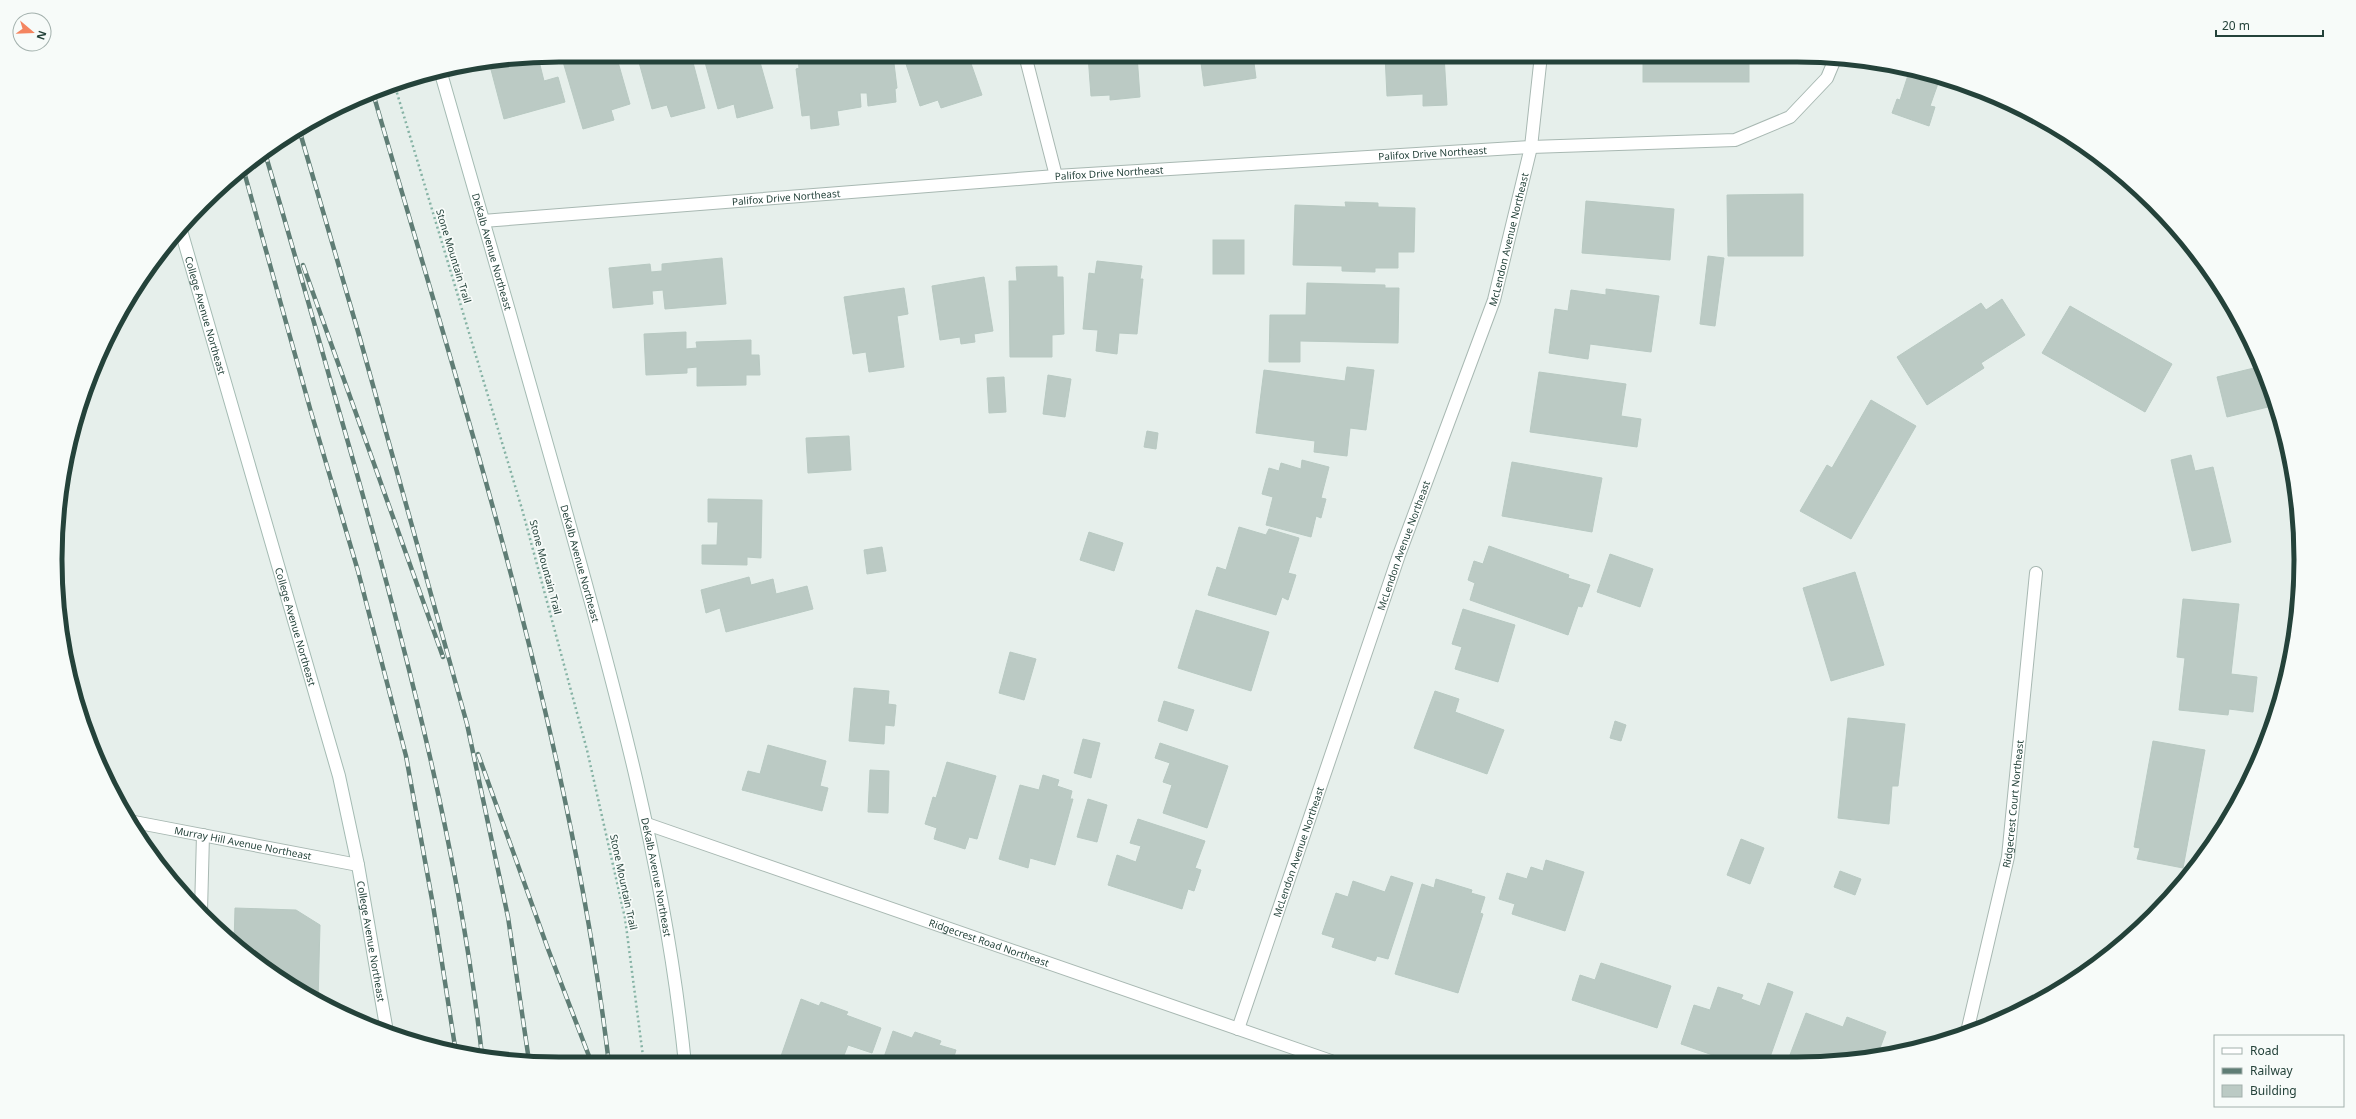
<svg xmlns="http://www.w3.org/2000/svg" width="2356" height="1119" viewBox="0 0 2356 1119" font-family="'Noto Sans',sans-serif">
	<rect width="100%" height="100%" fill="#e6efeb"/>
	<g fill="#bbcac4" stroke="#b8c9c2">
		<polygon points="561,55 616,55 630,104 611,110 614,120 583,129"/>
		<polygon points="637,55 691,55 705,108 671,117 667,105 652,109"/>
		<polygon points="703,55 758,55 773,108 737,118 734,104 718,109"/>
		<polygon points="893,55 897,88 895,89 896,102 868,106 867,93 860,93 861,107 837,111 839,125 811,129 810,115 802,116 796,69 799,68 798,59 825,55"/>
		<polygon points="903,55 968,55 982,95 941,108 938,100 920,106"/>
		<polygon points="1088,55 1137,55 1140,97 1110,100 1110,95 1091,96"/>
		<polygon points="1200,55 1253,55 1256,78 1204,86"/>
		<polygon points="1385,55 1444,55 1447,105 1423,106 1423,94 1387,96"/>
		<rect x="1643" y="55" width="106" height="27"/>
		<polygon points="538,57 544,81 558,77 565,102 504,119 489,62"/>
		<polygon points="1910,69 1940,78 1930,106 1935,107 1929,126 1892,113 1897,99 1900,100"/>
		<polygon points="1803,194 1803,256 1728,256 1727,195"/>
		<polygon points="1586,201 1674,209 1670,260 1582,253"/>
		<polygon points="1345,202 1378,203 1378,207 1415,208 1414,252 1398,252 1398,268 1375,268 1375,272 1342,271 1342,266 1293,265 1295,205 1346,207"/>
		<rect x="1213" y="240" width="31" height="34"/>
		<polygon points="1708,256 1724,258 1715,326 1700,324"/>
		<polygon points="722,258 726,304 665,309 663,290 652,291 653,304 613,308 609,268 650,264 651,272 662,271 662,264"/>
		<polygon points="1097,261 1142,266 1140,279 1143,279 1137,334 1119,333 1117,354 1096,351 1098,330 1083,329 1089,273 1095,274"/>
		<polygon points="1057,266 1057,277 1063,277 1064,334 1052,335 1052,357 1010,357 1009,281 1017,281 1016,267"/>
		<polygon points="984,277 993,331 974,334 975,342 961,344 960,337 940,340 932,286"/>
		<polygon points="1307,283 1385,285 1385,288 1399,288 1398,343 1300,341 1300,362 1269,362 1270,315 1306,315"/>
		<polygon points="904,288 908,314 897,316 904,367 869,372 866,352 853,354 844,297"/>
		<polygon points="1606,289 1659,296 1651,352 1590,344 1588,359 1549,353 1555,309 1568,311 1571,290 1606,295"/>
		<polygon points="2002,299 2025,335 1981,363 1984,368 1927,405 1897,357 1981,303 1986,310"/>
		<polygon points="2070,306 2172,364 2145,412 2042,353"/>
		<polygon points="686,332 686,349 697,348 696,342 751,340 751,355 759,355 760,375 746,375 746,385 697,386 697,367 687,368 687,373 646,375 644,334"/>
		<polygon points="1347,367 1374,370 1366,430 1350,428 1347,456 1314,452 1315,441 1256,433 1264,370 1345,381"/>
		<polygon points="2258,367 2268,407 2227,417 2217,377"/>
		<polygon points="1539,372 1626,384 1621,416 1641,419 1637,447 1530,432"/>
		<polygon points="1048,375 1071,379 1065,417 1043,414"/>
		<polygon points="1004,377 1006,412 989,413 987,378"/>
		<polygon points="1871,400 1916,426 1851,539 1800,511 1827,465 1832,468"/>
		<polygon points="1147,431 1158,433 1156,449 1144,447"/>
		<polygon points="849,436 851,470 808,473 806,438"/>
		<polygon points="2191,455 2195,471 2213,467 2231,542 2192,551 2171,460"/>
		<polygon points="1302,460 1329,467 1321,498 1326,499 1321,518 1316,516 1311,537 1266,525 1273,497 1262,494 1269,468 1279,471 1281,463 1301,469"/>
		<polygon points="1512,462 1602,478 1592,532 1502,516"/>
		<polygon points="708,499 762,500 761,558 747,557 747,565 702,564 702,545 717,545 718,522 708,522"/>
		<polygon points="1239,527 1266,535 1269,529 1299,538 1288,573 1296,575 1288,600 1282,597 1276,615 1208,595 1217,567 1226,570"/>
		<polygon points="1089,532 1123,543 1114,571 1080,560"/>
		<polygon points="1489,546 1569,575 1568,578 1590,585 1582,607 1578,606 1568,635 1470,600 1475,583 1468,580 1474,561 1483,564"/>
		<polygon points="882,547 886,571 867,574 864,550"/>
		<polygon points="1610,554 1653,569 1640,607 1597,592"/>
		<polygon points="1855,572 1884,665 1831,681 1803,588"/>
		<polygon points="749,577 751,585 773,579 776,594 807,586 813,609 726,632 720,608 706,613 701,590"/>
		<polygon points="2183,599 2239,604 2231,674 2257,677 2253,712 2229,709 2228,715 2179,710 2185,658 2177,657"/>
		<polygon points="1463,609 1515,625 1498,682 1455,669 1462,647 1452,644"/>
		<polygon points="1196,610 1269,632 1251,691 1178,668"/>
		<polygon points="1010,652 1036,659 1024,700 999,693"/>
		<polygon points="854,688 889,691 888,704 896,705 894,726 885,725 884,744 849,741"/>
		<polygon points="1435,691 1459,699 1455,712 1504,730 1487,774 1414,748"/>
		<polygon points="1164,701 1194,710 1187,731 1158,721"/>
		<polygon points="1848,718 1905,724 1898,786 1892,786 1889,824 1838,818"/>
		<polygon points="1615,721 1626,725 1621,741 1610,738"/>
		<polygon points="1083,739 1100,743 1091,778 1074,773"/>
		<polygon points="2153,741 2205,750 2183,868 2137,859 2140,848 2134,847"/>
		<polygon points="1160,743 1228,766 1207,828 1163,813 1172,785 1163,782 1170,763 1155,758"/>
		<polygon points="768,745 826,761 820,786 828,788 822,811 742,790 748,771 760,774"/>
		<polygon points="947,762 996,776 977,839 969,837 965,849 934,839 937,828 925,824 933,797 936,798"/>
		<polygon points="870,770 889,771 888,813 868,812"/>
		<polygon points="1043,775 1059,780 1057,786 1072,791 1070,799 1073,799 1055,865 1030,858 1028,868 999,859 1020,785 1039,790"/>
		<polygon points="1088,799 1107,805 1097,842 1077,837"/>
		<polygon points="1138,819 1205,841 1195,868 1201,870 1194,891 1188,889 1182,909 1108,885 1117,855 1136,862 1141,846 1130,843"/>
		<polygon points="1741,839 1764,848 1750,884 1727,875"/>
		<polygon points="1546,860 1584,872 1565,931 1512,914 1515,904 1499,899 1507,873 1527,879 1531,867 1543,871"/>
		<polygon points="1840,871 1861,879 1855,895 1834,887"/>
		<polygon points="1391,876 1413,883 1388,959 1377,956 1375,961 1332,947 1335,938 1322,934 1336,893 1348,897 1353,881 1385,892"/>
		<polygon points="1436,879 1472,890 1471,893 1485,897 1480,913 1483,914 1458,993 1395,974 1422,884 1434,888"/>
		<polygon points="235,908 296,910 320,925 318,1002 307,996 234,944"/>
		<polygon points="1601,963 1671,986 1657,1028 1572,1000 1580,975 1595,980"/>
		<polygon points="1768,983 1793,992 1769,1060 1727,1060 1681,1044 1694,1005 1710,1010 1718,987 1743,995 1741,999 1760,1006"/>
		<polygon points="801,999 819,1006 821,1002 848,1012 846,1015 881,1028 872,1053 848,1045 841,1063 792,1063 780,1059"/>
		<polygon points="1806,1013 1843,1027 1847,1017 1886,1032 1877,1056 1863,1060 1788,1060"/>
		<polygon points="893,1031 912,1038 915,1032 941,1041 939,1045 956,1050 952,1063 882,1063"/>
	</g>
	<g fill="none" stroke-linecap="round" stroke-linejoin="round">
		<g stroke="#a8b8b2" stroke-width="14">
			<polyline id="lane" points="201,911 203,835"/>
		</g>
		<g stroke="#a8b8b2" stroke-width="14">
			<g id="street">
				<polyline points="1025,55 1056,176"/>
				<path id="s1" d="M483,221L1056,176L1531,147L1735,140L1790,117L1827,78L1835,59"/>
				<path id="s2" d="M129,821L358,865"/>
				<path id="s3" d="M647,824L1331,1061"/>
				<path id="s4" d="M1238,1029L1399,555L1494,300L1531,147L1541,55"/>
				<path id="s5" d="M1967,1032L2008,857L2036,573"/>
			</g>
		</g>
		<g stroke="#a4bbb3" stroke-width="14">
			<g id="secondary">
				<path id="s6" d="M440,70C482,214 522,357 563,501C615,687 666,871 685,1064"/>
				<path id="s7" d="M180,227L339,776L358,865L387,1032"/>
			</g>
		</g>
		<polyline stroke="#86b3a5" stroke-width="2.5" stroke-dasharray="2 3" stroke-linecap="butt" points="394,83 522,509 587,750 625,918 644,1064"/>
		<use href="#lane" stroke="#fff" stroke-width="12"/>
		<use href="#street" stroke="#fff" stroke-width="12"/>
		<use href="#secondary" stroke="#fff" stroke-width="12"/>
		<g stroke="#5f7d75" stroke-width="4.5">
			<g id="rail">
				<path d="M373,93C465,412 570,733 609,1064"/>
				<polyline points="299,129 359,335 467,724 508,917 529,1061"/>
				<path d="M265,153C296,257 325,362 355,467C409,661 460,856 482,1056"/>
				<polyline points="243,168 311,412 358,571 406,756 433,905 456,1053"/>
				<polyline points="303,265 443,657"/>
				<polyline points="478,754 548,949 592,1064"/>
			</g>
		</g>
		<use href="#rail" stroke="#f7fbf9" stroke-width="3" stroke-dasharray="9" stroke-linecap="butt"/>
	</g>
	<g text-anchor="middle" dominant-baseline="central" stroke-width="3.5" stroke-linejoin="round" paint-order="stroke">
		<g font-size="10" fill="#24423a" stroke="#f7fbf9">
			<text stroke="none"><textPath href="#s1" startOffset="952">Palifox Drive Northeast</textPath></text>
			<text stroke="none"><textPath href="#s1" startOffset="628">Palifox Drive Northeast</textPath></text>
			<text stroke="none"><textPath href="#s1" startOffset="304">Palifox Drive Northeast</textPath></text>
			<text stroke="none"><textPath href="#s4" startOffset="835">McLendon Avenue Northeast</textPath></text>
			<text stroke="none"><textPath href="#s6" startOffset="189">DeKalb Avenue Northeast</textPath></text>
			<text transform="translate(454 256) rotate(73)">Stone Mountain Trail</text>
			<text stroke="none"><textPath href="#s7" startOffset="92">College Avenue Northeast</textPath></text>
			<text stroke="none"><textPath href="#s4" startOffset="511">McLendon Avenue Northeast</textPath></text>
			<text stroke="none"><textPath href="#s6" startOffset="513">DeKalb Avenue Northeast</textPath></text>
			<text transform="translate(546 567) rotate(75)">Stone Mountain Trail</text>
			<text stroke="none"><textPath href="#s7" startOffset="416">College Avenue Northeast</textPath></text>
			<text stroke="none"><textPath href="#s5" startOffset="233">Ridgecrest Court Northeast</textPath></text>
			<text stroke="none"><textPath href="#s2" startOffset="116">Murray Hill Avenue Northeast</textPath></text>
			<text stroke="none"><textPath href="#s4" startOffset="187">McLendon Avenue Northeast</textPath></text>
			<text stroke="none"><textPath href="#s6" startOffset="836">DeKalb Avenue Northeast</textPath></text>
			<text transform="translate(624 882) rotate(78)">Stone Mountain Trail</text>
			<text stroke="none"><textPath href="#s7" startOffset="740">College Avenue Northeast</textPath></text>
			<text stroke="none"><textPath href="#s3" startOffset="362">Ridgecrest Road Northeast</textPath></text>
		</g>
	</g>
	<path d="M0 0H2356V1119H0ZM559 62H1797A497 497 0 0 1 2294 559V560A497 497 0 0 1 1797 1057H559A497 497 0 0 1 62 560V559A497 497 0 0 1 559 62Z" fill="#f7fbf9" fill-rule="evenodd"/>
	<path fill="none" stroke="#24423a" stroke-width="5" d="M559 62H1797A497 497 0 0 1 2294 559V560A497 497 0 0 1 1797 1057H559A497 497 0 0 1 62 560V559A497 497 0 0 1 559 62Z"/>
	<rect x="2214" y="1035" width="130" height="72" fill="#f7fbf9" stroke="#a3b1ad"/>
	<rect x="2222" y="1048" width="20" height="6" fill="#ffffff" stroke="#a3b1ad"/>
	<text x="2250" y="1055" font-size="12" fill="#24423a">Road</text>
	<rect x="2222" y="1068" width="20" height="6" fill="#5f7d75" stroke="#a3b1ad"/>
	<text x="2250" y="1075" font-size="12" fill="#24423a">Railway</text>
	<rect x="2222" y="1085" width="20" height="12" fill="#bbcac4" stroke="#a3b1ad"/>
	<text x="2250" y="1095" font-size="12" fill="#24423a">Building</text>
	<g transform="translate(32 32) rotate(109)"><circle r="19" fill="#f7fbf9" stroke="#a3b1ad"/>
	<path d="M0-3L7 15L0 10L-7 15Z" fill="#f4845f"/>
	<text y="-6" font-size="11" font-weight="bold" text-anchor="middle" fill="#24423a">N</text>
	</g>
	<path d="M2216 30v6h107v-6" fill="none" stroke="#24423a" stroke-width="2"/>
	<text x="2222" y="30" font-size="12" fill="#24423a" stroke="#f7fbf9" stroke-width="3" paint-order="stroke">20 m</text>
</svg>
